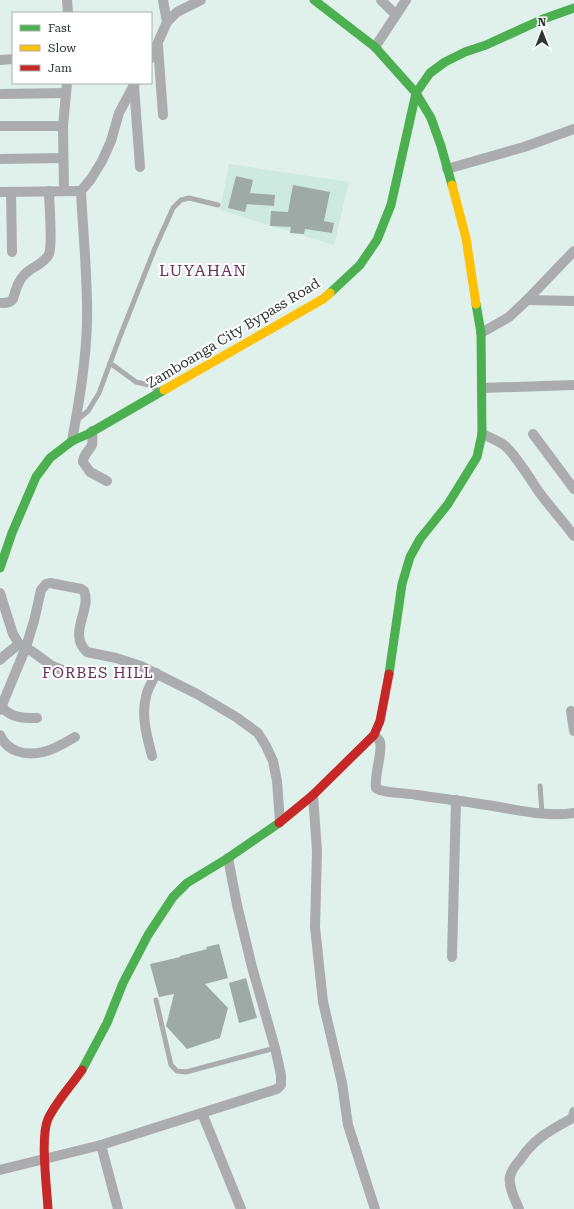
<svg xmlns="http://www.w3.org/2000/svg" width="574" height="1209" viewBox="0 0 574 1209" font-family="'Roboto Serif',serif">
	<rect width="100%" height="100%" fill="#e0f1eb"/>
	<polygon fill="#cde9e0" points="229,164 349,182 334,245 220,210"/>
	<g fill="#9daaa6">
		<polygon points="236,176 253,180 250,193 275,195 274,206 247,204 245,212 228,208"/>
		<polygon points="293,185 330,192 324,221 334,223 332,233 305,229 304,234 290,233 291,227 270,226 271,211 288,212"/>
		<polygon points="219,944 228,978 205,984 228,1008 220,1038 187,1049 166,1026 174,994 159,997 150,964 180,957 180,956 207,949 206,947"/>
		<polygon points="246,978 257,1018 239,1023 229,983"/>
	</g>
	<g fill="none" stroke-linecap="round" stroke-linejoin="round">
		<g stroke="#aaacad" stroke-width="5">
			<polyline points="110,363 136,382 149,385 159,391"/>
			<polyline points="77,420 88,411 99,393 119,339 155,248 173,208 181,200 189,198 218,205"/>
			<polyline points="540,786 542,813"/>
			<polyline points="156,1000 171,1065 177,1071 186,1072 275,1048"/>
		</g>
		<g stroke="#aaacad" stroke-width="10">
			<polyline points="67,0 68,13"/>
			<polyline points="163,0 167,22"/>
			<polyline points="381,0 396,15"/>
			<polyline points="158,46 163,115"/>
			<polyline points="375,47 406,0"/>
			<polyline points="151,58 167,22 177,12 201,0"/>
			<polyline points="0,60 13,59"/>
			<polyline points="134,86 140,167"/>
			<polyline points="0,94 66,93"/>
			<polyline points="0,126 63,126"/>
			<polyline points="0,159 63,158"/>
			<polyline points="447,169 524,147 574,129"/>
			<polyline points="64,191 63,126 67,83"/>
			<polyline points="0,192 81,191"/>
			<polyline points="11,192 12,252"/>
			<polyline points="527,300 574,301"/>
			<path d="M0,303C5,303 10,303 13,299C16,289 18,281 25,274C32,267 44,264 49,254C53,245 49,203 49,191"/>
			<polyline points="481,333 509,317 527,300 574,251"/>
			<polyline points="482,388 574,385"/>
			<path d="M92,431C92,436 93,441 92,445C89,451 83,455 83,462L90,472L107,481"/>
			<path d="M482,434C489,437 497,440 504,445C516,455 530,479 539,492C550,507 563,521 574,536"/>
			<polyline points="533,434 574,489"/>
			<path d="M72,441C79,402 86,362 87,322C88,279 83,235 81,191L91,179L102,161L111,141L119,113L135,83"/>
			<polyline points="0,593 13,634 19,644 33,652 52,666 65,671"/>
			<polyline points="0,660 4,656 19,644"/>
			<path d="M2,707C11,718 23,718 37,718"/>
			<path d="M0,710L26,647L34,621L41,590L46,584L50,583L81,589L84,591C92,609 67,634 87,652L116,658L141,666L197,694L236,717L258,733L266,746L273,761L277,781L280,822"/>
			<polyline points="571,711 574,731"/>
			<path d="M0,735C7,752 26,756 43,752C54,750 65,743 75,737"/>
			<path d="M374,735C376,737 379,739 380,742C383,751 374,775 376,788C381,793 408,793 417,795C444,799 472,802 499,807C523,811 549,817 574,813"/>
			<path d="M152,756C147,737 141,716 146,697C147,689 153,681 156,673"/>
			<polyline points="313,795 317,851 315,927 323,1002 342,1083 348,1125 375,1209"/>
			<polyline points="452,957 456,800"/>
			<polyline points="202,1113 241,1209"/>
			<polyline points="101,1145 118,1209"/>
			<polyline points="0,1170 101,1145 277,1089 281,1085 281,1075 275,1048 252,967 237,905 228,858"/>
			<path d="M519,1209C515,1200 508,1186 510,1176C512,1170 516,1164 520,1160C534,1139 549,1131 571,1119L573,1117L574,1112"/>
		</g>
		<g stroke="#4caf50" stroke-width="9">
			<polyline points="314,0 375,47 416,93 431,118 441,146 452,185"/>
			<polyline points="330,293 360,265 377,240 391,205 416,93 430,73 445,62 465,52 486,45 543,19 574,8"/>
			<polyline points="0,568 12,533 36,477 50,458 72,441 88,434 164,390"/>
			<polyline points="389,674 402,584 410,557 420,539 448,504 477,457 482,434 481,333 476,304"/>
			<polyline points="82,1070 107,1023 123,983 148,935 173,897 187,883 228,858 279,823"/>
		</g>
		<g stroke="#ffc107" stroke-width="9">
			<polyline points="452,185 466,238 476,304"/>
			<polyline points="164,390 323,299 330,293"/>
		</g>
		<g stroke="#c62828" stroke-width="9">
			<polyline points="279,823 313,795 374,735 380,721 389,674"/>
			<path d="M48,1209C47,1188 40,1137 48,1119C56,1102 71,1086 82,1070"/>
		</g>
	</g>
	<g text-anchor="middle" dominant-baseline="central" stroke-width="4" stroke-linejoin="round" paint-order="stroke">
		<g font-size="14" fill="#2c3734" stroke="#fff">
			<text transform="translate(233 333) rotate(-31)">Zamboanga City Bypass Road</text>
		</g>
		<g font-size="15" letter-spacing="1" fill="#672f5c" stroke="#fff">
			<text x="98" y="673">FORBES HILL</text>
		</g>
		<g font-size="16" letter-spacing="1" fill="#672f5c" stroke="#fff">
			<text x="203" y="270">LUYAHAN</text>
		</g>
	</g>
	<rect x="12" y="12" width="140" height="72" fill="#ffffff" stroke="#abafae"/>
	<rect x="20" y="25" width="20" height="6" fill="#4caf50" stroke="#abafae"/>
	<text x="48" y="32" font-size="12" fill="#2c3734">Fast</text>
	<rect x="20" y="45" width="20" height="6" fill="#ffc107" stroke="#abafae"/>
	<text x="48" y="52" font-size="12" fill="#2c3734">Slow</text>
	<rect x="20" y="65" width="20" height="6" fill="#c62828" stroke="#abafae"/>
	<text x="48" y="72" font-size="12" fill="#2c3734">Jam</text>
	<g transform="translate(542 32)" stroke="#ffffff" stroke-width="3" paint-order="stroke">
	<path d="M0-3L7 15L0 10L-7 15Z" fill="#2c3734"/>
	<text y="-6" font-size="11" font-weight="bold" text-anchor="middle" fill="#2c3734">N</text>
	</g>
</svg>
